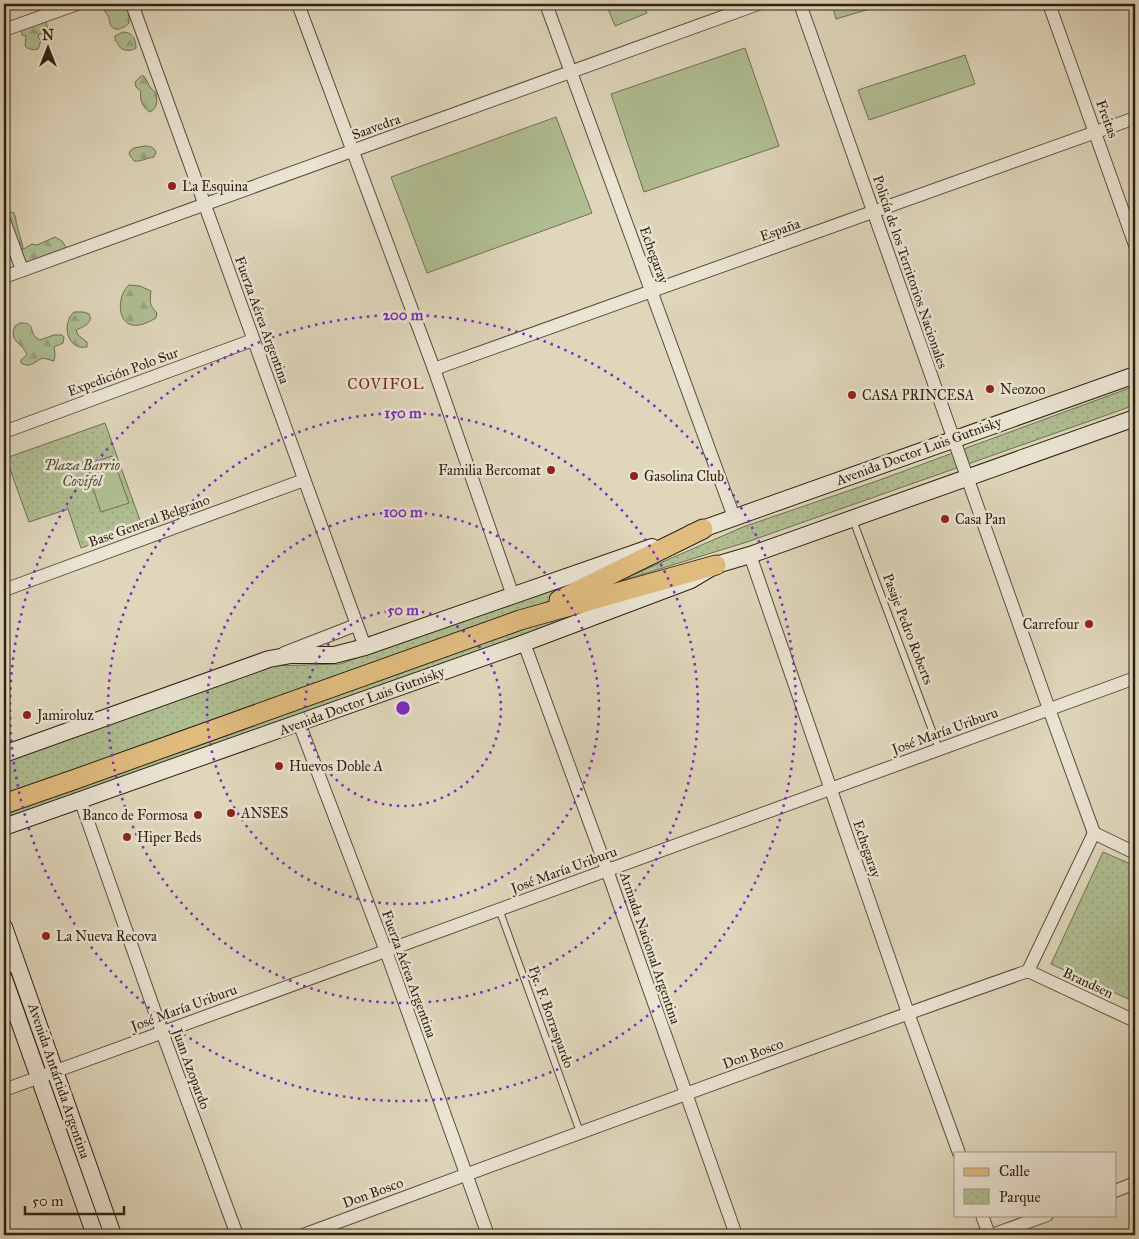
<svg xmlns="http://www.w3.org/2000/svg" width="1139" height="1239" viewBox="0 0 1139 1239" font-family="'IM FELL Great Primer',serif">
	<defs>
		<pattern id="forest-firs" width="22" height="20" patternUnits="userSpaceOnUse" patternTransform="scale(1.25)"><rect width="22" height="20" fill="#afbe92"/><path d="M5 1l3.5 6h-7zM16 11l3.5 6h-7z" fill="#97a37d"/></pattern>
		<pattern id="park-dots" width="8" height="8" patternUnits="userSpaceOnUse" patternTransform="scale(1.25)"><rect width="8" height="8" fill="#afbe92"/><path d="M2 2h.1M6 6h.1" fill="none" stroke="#97a37d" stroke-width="1.8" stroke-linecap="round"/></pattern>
	</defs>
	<rect width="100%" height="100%" fill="#dfd6bb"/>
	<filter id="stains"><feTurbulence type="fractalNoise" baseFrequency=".004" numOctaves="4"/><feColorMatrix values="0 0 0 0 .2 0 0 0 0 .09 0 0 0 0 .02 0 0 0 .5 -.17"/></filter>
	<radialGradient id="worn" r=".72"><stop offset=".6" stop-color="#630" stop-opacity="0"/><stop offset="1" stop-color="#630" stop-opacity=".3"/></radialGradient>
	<g fill="url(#forest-firs)" stroke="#707051">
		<path d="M85,4H127L129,9V23C125,27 116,33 111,26C110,25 109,19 109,18C107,13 104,11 102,7L91,8Z"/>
		<path d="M59,14V17L47,21L46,23L49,31L48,33L39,34L38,37L41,41L38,49C33,50 29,50 25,46L26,36L22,35L21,26Z"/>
		<path d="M123,32C132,32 136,39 136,48C132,51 123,52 119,46C118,44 117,42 115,40V36Z"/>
		<path d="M141,76H144L148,83L149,86L156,93C157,101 158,108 150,112C143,108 139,99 141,91L136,87L135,82Z"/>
		<path d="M145,146C149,146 154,147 156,152L154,157C147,158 140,162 134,161L129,154L130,151L134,148Z"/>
		<polygon points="11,212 14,213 16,219 16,222 23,247 22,250 32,244 37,245 55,237 62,241 67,249 25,266 4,215"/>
		<path d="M129,285L140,286L151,291C150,302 149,305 157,313L156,318C149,322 138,328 129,324C116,317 119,293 129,285Z"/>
		<path d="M74,312H84L89,314C94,323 83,327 76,330L78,335L87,342V347C67,351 61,323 74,312Z"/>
		<path d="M20,323C34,323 29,327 35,337L40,340L54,335H62L64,337L63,343L54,347L55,355L54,361L43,358C35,361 30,369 21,363V360L27,355C23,342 8,343 15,326Z"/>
	</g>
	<g fill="url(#park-dots)" stroke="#707051">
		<polygon points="1135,386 1135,405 747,542 614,583 743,527 874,482"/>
		<polygon points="105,423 142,526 81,548 68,509 29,522 6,458"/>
		<polygon points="631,560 479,635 680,578 533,633 4,823 4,762 270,666 340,664"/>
		<polygon points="1103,852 1135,866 1135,1002 1051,964"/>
	</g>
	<g fill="#afbe92" stroke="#707051">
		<polygon points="606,4 643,4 647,13 615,26"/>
		<polygon points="832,4 882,4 883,5 836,19"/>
		<polygon points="745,48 779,146 644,192 611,94"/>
		<polygon points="965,55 975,84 869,120 858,90"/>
		<polygon points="556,117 592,213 427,273 391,177"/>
		<polygon points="112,456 129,503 101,512 85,465"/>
	</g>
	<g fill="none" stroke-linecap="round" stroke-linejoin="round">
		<g stroke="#5c4e3b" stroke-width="8">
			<g id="lane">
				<polyline points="853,520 939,749"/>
				<polyline points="499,909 580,1132"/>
			</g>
		</g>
		<g stroke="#5c4e3b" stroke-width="14">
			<g id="street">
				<polyline points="132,4 365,647"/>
				<polyline points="298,4 434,369 513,596"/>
				<polyline points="546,4 734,517"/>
				<polyline points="800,4 1049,709 1094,833"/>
				<polyline points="1049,4 1135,245"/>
				<polyline points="4,30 77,4"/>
				<polyline points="4,220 22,270"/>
				<polyline points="4,277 758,4"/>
				<polyline points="434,369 1135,118"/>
				<polyline points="4,432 253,340"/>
				<polyline points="750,555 908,1013 959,1153"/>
				<polyline points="4,590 304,480"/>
				<polyline points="524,643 607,870 736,1235"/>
				<polyline points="284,653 356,625"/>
				<polyline points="299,723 386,951 488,1235"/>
				<polyline points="80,799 162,1032 237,1235"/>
				<polyline points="4,968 17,964"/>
				<polyline points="1028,971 1135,1021"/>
				<polyline points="4,1090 1135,678"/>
				<polyline points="1115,1191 1135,1183"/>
				<polyline points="982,1215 989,1235"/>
				<path d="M303,1235C544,1146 785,1056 1028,971L1094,833L1135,853"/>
				<polyline points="992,1235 1047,1215"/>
			</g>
		</g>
		<g stroke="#302110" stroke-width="18">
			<g id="secondary">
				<polyline points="691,533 1135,375"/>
				<polyline points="4,754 269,659 291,655 334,655 365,647 652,547"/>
				<polyline points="4,827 524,643 691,580 716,565 750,555 1135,418"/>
				<polyline points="4,927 113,1235"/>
				<polyline points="4,979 95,1235"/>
			</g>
		</g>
		<g stroke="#302110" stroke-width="21">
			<g id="primary">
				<polyline points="559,600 703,529"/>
				<polyline points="4,804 73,780 520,620 716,565"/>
			</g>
		</g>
		<use href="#lane" stroke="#eae4d3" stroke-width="6"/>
		<use href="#street" stroke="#eae4d3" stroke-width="12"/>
		<use href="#secondary" stroke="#eae4d3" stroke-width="16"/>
		<use href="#primary" stroke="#e0bb7e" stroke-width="19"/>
	</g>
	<g fill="none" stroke="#7b2cbf" stroke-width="2.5" stroke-dasharray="2.5 5">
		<circle cx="403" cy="708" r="98"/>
		<circle cx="403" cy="708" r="196"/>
		<circle cx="403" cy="708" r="295"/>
		<circle cx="403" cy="708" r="393"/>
	</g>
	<g fill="#8f2418" stroke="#eae4d3" stroke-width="2">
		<circle cx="172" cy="186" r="5"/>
		<circle cx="990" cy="389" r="5"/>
		<circle cx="852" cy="395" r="5"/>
		<circle cx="551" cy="470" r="5"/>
		<circle cx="634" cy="476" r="5"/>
		<circle cx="945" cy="519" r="5"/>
		<circle cx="1089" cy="624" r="5"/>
		<circle cx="27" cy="715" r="5"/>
		<circle cx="279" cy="766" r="5"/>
		<circle cx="231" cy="813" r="5"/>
		<circle cx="198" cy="815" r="5"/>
		<circle cx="127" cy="837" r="5"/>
		<circle cx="46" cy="936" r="5"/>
	</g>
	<g text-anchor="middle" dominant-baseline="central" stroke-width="5" stroke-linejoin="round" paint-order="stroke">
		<g font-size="14" fill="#302110" stroke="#eae4d3">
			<text transform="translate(1107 119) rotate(70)">Freitas</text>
			<text transform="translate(376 127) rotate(-20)">Saavedra</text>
			<text transform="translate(780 230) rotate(-20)">España</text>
			<text transform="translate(654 255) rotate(70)">Echegaray</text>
			<text transform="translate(910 272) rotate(71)">Policía de los Territorios Nacionales</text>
			<text transform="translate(262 320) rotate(70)">Fuerza Aérea Argentina</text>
			<text transform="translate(123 372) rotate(-20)">Expedición Polo Sur</text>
			<text transform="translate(919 451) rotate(-20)">Avenida Doctor Luis Gutnisky</text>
			<text transform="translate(149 521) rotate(-20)">Base General Belgrano</text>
			<text transform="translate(908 629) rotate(69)">Pasaje Pedro Roberts</text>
			<text transform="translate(362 701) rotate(-20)">Avenida Doctor Luis Gutnisky</text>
			<text transform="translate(945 731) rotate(-20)">José María Uriburu</text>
			<text transform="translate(867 849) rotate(71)">Echegaray</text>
			<text transform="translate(564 870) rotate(-20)">José María Uriburu</text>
			<text transform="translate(650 948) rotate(71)">Armada Nacional Argentina</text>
			<text transform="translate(409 974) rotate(70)">Fuerza Aérea Argentina</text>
			<text transform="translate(1088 983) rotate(25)">Brandsen</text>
			<text transform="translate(184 1008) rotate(-20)">José María Uriburu</text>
			<text transform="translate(551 1017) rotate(70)">Pje. F. Borraspardo</text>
			<text transform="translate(753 1054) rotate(-20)">Don Bosco</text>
			<text transform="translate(191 1069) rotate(70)">Juan Azopardo</text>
			<text transform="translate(59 1081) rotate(71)">Avenida Antártida Argentina</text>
			<text transform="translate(373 1193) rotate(-20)">Don Bosco</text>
		</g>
		<g font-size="14" fill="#302110" stroke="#eae4d3" text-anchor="start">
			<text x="182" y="186">La Esquina</text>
			<text x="1000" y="389">Neozoo</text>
			<text x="862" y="395">CASA PRINCESA</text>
			<text x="541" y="470" text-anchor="end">Familia Bercomat</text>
			<text x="644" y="476">Gasolina Club</text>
			<text x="955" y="519">Casa Pan</text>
			<text x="1079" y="624" text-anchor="end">Carrefour</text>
			<text x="37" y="715">Jamiroluz</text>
			<text x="289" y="766">Huevos Doble A</text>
			<text x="241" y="813">ANSES</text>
			<text x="188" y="815" text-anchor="end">Banco de Formosa</text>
			<text x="137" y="837">Hiper Beds</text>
			<text x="56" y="936">La Nueva Recova</text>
		</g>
		<g font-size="14" font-style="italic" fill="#504830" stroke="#eae4d3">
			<text x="82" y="465">Plaza Barrio<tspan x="82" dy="16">Covifol</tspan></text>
		</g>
		<g font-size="15" letter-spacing="1" fill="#7a1f14" stroke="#eae4d3">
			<text x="386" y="384">COVIFOL</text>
		</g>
	</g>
	<circle cx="403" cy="708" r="8" fill="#7b2cbf" stroke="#eae4d3" stroke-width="2.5"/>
	<g font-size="15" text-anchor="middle" font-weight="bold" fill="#7b2cbf" stroke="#eae4d3" stroke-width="5" stroke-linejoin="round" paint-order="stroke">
		<text x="403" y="320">200 m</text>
		<text x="403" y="418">150 m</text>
		<text x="403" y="517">100 m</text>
		<text x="403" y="615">50 m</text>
	</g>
	<rect width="1139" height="1239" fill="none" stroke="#dfd6bb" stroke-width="20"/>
	<rect x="5" y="5" width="1129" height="1229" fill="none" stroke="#302110" stroke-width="2.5"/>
	<rect x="10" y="10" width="1119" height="1219" fill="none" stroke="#302110"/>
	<rect x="954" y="1152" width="162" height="65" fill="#eae4d3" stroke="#a09685"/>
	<rect x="964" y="1168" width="25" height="8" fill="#e0bb7e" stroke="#a09685"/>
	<text x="999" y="1176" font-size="15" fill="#302110">Calle</text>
	<rect x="964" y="1189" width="25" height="15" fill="url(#park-dots)" stroke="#a09685"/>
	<text x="999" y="1202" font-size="15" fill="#302110">Parque</text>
	<g transform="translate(48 48)" stroke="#eae4d3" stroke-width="4" paint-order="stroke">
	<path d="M0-4L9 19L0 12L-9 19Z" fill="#302110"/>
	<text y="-8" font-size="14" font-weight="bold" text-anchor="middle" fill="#302110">N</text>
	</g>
	<path d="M25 1206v8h99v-8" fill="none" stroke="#302110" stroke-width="2.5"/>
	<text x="32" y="1206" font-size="15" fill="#302110" stroke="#eae4d3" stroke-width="4" paint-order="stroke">50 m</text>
	<rect width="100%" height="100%" filter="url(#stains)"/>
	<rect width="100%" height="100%" fill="url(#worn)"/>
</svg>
